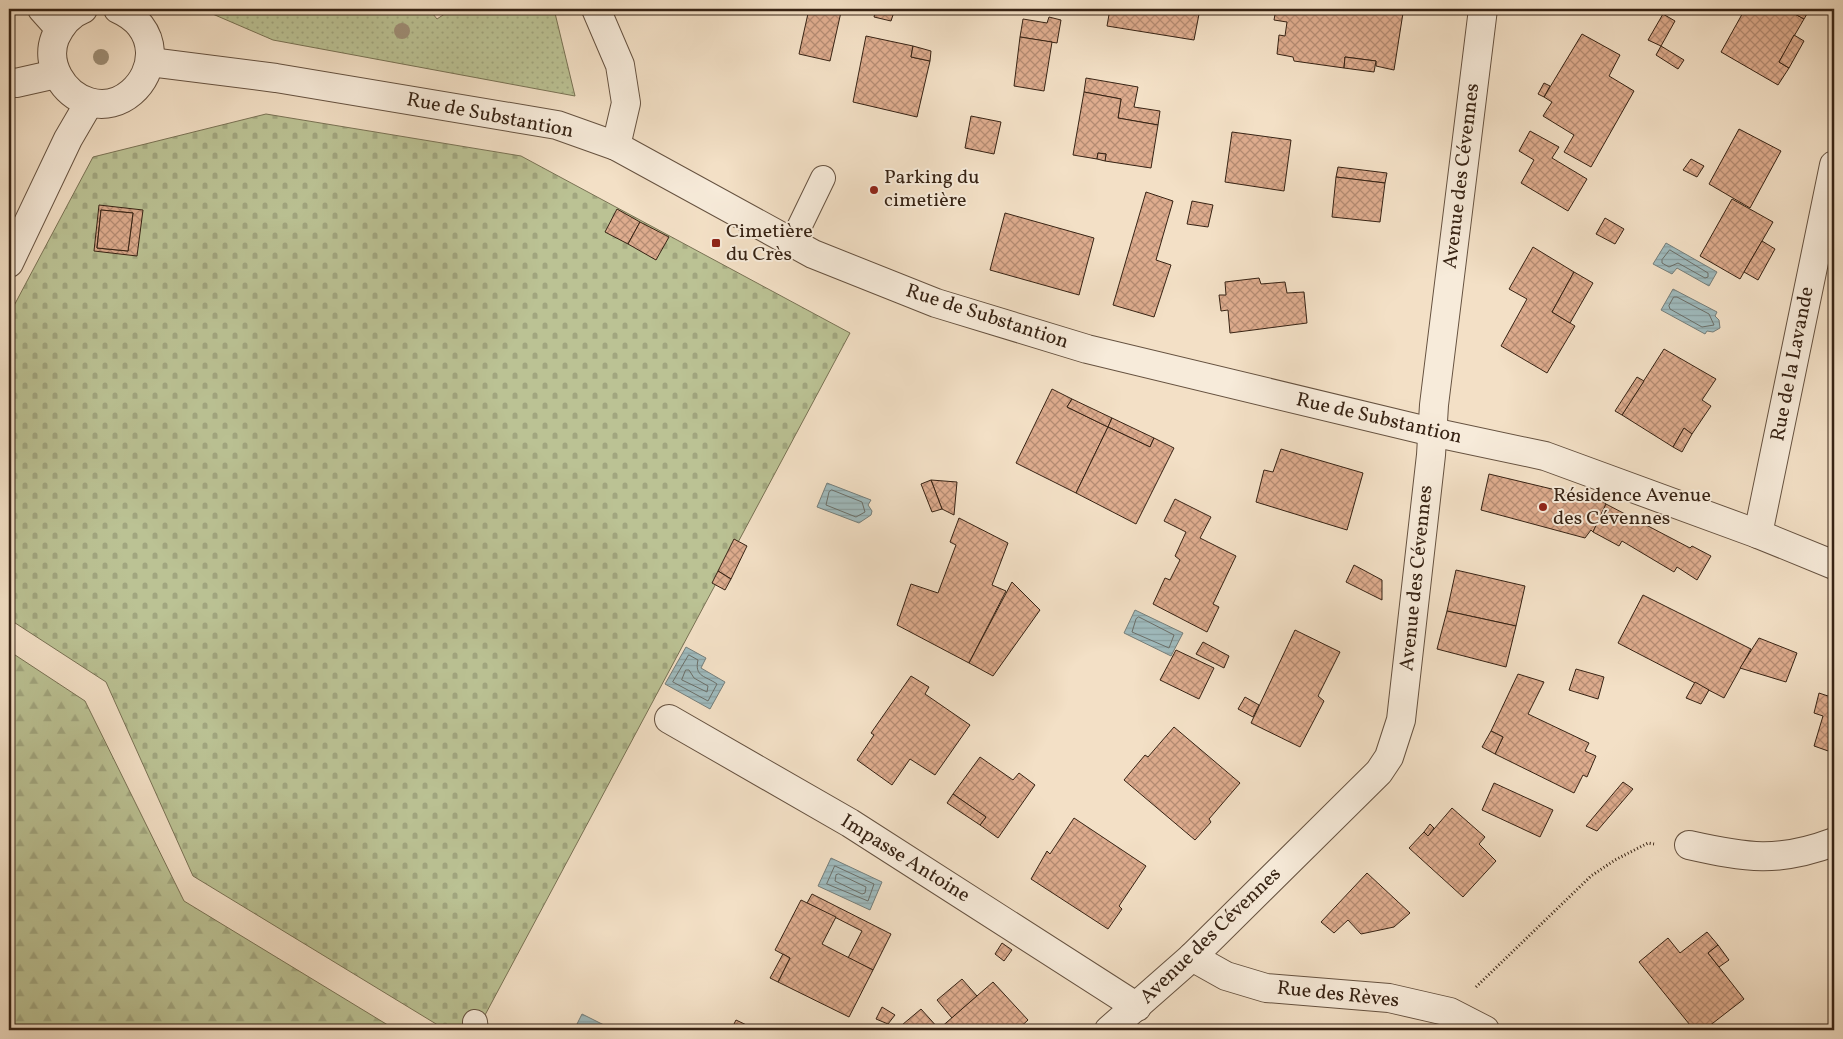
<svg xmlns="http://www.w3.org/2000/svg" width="1843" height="1039" viewBox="0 0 1843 1039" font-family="Vollkorn,serif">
	<defs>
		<pattern id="grass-dots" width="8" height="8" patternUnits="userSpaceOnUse" patternTransform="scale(1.25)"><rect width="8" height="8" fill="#bbc294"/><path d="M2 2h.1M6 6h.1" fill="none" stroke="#a1a67f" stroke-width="1.8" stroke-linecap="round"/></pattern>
		<pattern id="forest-firs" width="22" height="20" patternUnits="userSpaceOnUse" patternTransform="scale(1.25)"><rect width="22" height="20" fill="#bbc294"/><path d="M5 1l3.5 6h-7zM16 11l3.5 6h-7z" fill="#a1a67f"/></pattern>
		<pattern id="cemetery-stones" width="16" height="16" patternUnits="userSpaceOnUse" patternTransform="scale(1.25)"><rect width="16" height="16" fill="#bbc294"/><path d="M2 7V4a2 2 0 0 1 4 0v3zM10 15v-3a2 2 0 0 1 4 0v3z" fill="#a1a67f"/></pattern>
		<pattern id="water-rules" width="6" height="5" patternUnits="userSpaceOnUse" patternTransform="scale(1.25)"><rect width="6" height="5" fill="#9fbbbe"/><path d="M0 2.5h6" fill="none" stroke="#8aa0a2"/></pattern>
		<pattern id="building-cross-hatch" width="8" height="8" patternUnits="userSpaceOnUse" patternTransform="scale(1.25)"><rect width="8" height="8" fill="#deac8e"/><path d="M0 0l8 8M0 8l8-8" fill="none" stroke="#b58c73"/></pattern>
	</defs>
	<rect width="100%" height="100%" fill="#f3e0c6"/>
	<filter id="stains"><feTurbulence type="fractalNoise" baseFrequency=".004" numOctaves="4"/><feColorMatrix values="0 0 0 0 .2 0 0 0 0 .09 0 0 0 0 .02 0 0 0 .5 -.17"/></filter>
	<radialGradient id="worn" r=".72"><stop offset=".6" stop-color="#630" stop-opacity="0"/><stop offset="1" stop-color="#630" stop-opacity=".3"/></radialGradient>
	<polygon fill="url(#grass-dots)" stroke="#797254" points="201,9 429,9 437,19 452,9 554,9 575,96 273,40"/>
	<polygon fill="url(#forest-firs)" stroke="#797254" points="9,651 85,701 184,901 396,1030 9,1030"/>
	<polygon fill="url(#cemetery-stones)" stroke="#797254" points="266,114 521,156 850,333 477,1030 446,1030 193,876 106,682 9,619 9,315 93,157"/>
	<g fill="url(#water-rules)" stroke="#757e7a">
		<polygon points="1666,243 1717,272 1709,286 1677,268 1672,274 1653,264"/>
		<polygon points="1673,289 1717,312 1715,316 1719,320 1720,328 1713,332 1707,331 1705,334 1661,310"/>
		<polygon points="827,483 871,500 868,505 872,511 871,515 859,523 817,507"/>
		<polygon points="1135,610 1183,633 1171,656 1124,633"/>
		<polygon points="686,647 706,658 701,668 725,682 710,709 665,684"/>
		<polygon points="831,858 882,882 870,910 818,886"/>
		<polygon points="582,1014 614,1030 574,1030"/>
	</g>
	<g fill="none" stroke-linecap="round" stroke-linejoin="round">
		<g stroke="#6b6f69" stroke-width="1">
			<polygon points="1670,250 1708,273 1708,277 1705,278 1678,263 1669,267 1662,263 1662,260"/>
			<polygon points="1674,297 1677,297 1709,314 1714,325 1702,327 1670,309 1669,306"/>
			<polygon points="832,490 862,502 865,512 856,517 826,505 829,492"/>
			<polygon points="1139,617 1174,635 1169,648 1132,632 1136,619"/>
			<path d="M689,655L698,660C694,677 706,676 717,684L708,701L673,682Z"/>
			<polygon points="686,670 689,670 694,678 708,686 707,692 682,680"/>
			<polygon points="835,866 874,884 868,901 827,884"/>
			<polygon points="839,874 866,887 865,893 862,894 835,881 836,875"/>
		</g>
	</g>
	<g fill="url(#building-cross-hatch)" stroke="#372314" fill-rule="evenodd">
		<polygon points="809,9 841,12 830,61 799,54"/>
		<polygon points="876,9 895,9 891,21 874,17"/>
		<polygon points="1110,9 1200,9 1194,40 1107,26"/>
		<polygon points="1276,9 1373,9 1403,13 1394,70 1376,66 1376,61 1345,57 1344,68 1294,61 1293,57 1277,54 1279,35 1285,36 1287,22 1274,20"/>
		<polygon points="1745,9 1786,9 1804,19 1779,62 1789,68 1778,85 1721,52"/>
		<polygon points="1786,9 1810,9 1804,19"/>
		<polygon points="1663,14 1675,21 1661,46 1648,40"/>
		<polygon points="1049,17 1061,20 1057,43 1020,37 1023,19 1047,23"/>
		<polygon points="1582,34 1620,55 1609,76 1634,91 1591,167 1564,152 1574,135 1543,116 1552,102 1544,97"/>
		<polygon points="1794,35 1804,41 1789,68 1779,62"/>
		<polygon points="866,36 913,46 911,57 930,61 917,117 853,102"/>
		<polygon points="1020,37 1052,42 1044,91 1014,86"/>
		<polygon points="913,46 931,51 930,61 911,57"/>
		<polygon points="1661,46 1684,60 1678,69 1656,55"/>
		<polygon points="1345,57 1376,61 1374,72 1344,68"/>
		<polygon points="1086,78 1138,87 1134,107 1160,111 1158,125 1118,118 1121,99 1084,92"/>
		<polygon points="1544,83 1550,86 1544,97 1538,94"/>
		<polygon points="1084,92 1121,99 1118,118 1158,125 1151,168 1105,161 1106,154 1098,153 1097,159 1073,155"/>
		<polygon points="971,116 1001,122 994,154 965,148"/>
		<polygon points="1739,129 1781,151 1750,208 1709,184"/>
		<polygon points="1530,131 1559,147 1552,158 1587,179 1568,211 1521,183 1534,160 1519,151"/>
		<polygon points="1232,132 1291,140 1284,191 1225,182"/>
		<polygon points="1098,153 1106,154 1105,161 1097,159"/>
		<polygon points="1691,159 1704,166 1697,177 1683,170"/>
		<polygon points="1338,167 1387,173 1385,183 1336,177"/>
		<polygon points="1336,177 1385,183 1380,222 1332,217"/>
		<polygon points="1146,192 1173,201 1156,260 1171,265 1154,317 1113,305"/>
		<polygon points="1732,199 1773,222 1740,279 1700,256"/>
		<polygon points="1192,201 1213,205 1208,227 1187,224"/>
		<path d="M99,205L143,210L137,256L94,251ZM101,210L133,213L128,251L97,248Z"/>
		<polygon points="617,209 640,222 628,244 605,232"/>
		<polygon points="101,210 133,213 128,251 97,248"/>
		<polygon points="1005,213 1094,238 1079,295 990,270"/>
		<polygon points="1605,218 1624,229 1615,244 1596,234"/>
		<polygon points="640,222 669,237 656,260 628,244"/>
		<polygon points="1762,241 1775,249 1758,280 1744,272"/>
		<polygon points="1533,247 1574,272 1552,312 1575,326 1547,373 1501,346 1527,299 1509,289"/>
		<polygon points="1574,272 1593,283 1570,323 1552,312"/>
		<polygon points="1259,278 1261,284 1285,282 1287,293 1304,292 1307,323 1230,333 1228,310 1221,311 1219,295 1226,295 1225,282"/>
		<polygon points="1664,349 1716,379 1702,400 1711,406 1692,434 1684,428 1673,447 1622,415"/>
		<polygon points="1637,377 1644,381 1622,415 1615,411"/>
		<polygon points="1052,389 1072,399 1067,407 1108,427 1076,493 1016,463"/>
		<polygon points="1072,399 1112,418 1108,427 1067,407"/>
		<polygon points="1112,418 1154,438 1150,447 1108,427"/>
		<polygon points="1108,427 1150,447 1154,438 1174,448 1136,524 1076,493"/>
		<polygon points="1684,428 1692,434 1682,452 1673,447"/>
		<polygon points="1281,449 1363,473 1347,530 1256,502 1264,470 1273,472"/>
		<polygon points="1489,474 1602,501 1606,504 1593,532 1591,530 1585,538 1481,510"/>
		<polygon points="931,480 957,482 954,515 942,509"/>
		<polygon points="931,480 942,509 932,512 921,484"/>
		<polygon points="1175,499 1211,517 1200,538 1236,556 1213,604 1219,607 1207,632 1153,604 1165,578 1170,580 1180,560 1175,556 1186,532 1164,521"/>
		<polygon points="1606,504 1690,548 1692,546 1711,556 1697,580 1677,567 1674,572 1622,541 1619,546 1593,532"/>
		<polygon points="959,518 1008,543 992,585 1006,591 969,663 897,625 911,584 938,593 956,545 950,542"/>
		<polygon points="734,539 747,546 731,579 718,571"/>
		<polygon points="1354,565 1382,580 1382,600 1346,582"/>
		<polygon points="1456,570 1525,586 1516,626 1447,611"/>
		<polygon points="718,571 731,579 725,590 712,583"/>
		<polygon points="1012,582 1040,610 993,676 969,663"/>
		<polygon points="1643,595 1751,649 1724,698 1618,643"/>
		<polygon points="1447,611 1516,626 1506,667 1437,649"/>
		<polygon points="1295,630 1340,652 1318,696 1324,701 1300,747 1251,723"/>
		<polygon points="1759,638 1797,653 1786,682 1740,668"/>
		<polygon points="1203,642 1229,656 1224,668 1196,654"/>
		<polygon points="1176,650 1214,668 1199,699 1160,680"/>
		<polygon points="1576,669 1604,677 1598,699 1569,690"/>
		<polygon points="1518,674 1544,682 1528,714 1589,743 1585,751 1596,756 1587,777 1583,775 1574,793 1495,754 1503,737 1491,731"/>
		<polygon points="911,676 929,687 925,694 970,725 935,775 910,759 892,785 857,760 874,735 871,733"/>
		<polygon points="1695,682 1709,690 1701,704 1686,698"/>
		<polygon points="1819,693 1834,698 1834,753 1814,746 1823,716 1814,713"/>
		<polygon points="1245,697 1259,705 1253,717 1238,709"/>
		<polygon points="1174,727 1240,783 1209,819 1211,822 1195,840 1124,780 1145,755 1148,757"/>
		<polygon points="1491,731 1503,737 1495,754 1482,747"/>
		<polygon points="980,757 1013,780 1019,773 1035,785 998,838 980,825 986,817 953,794"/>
		<polygon points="1623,782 1633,789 1597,831 1586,826"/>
		<polygon points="1494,783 1553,810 1540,837 1482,810"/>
		<polygon points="953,794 986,817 980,825 947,803"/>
		<polygon points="1452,808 1485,837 1479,844 1496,861 1463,897 1409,848 1424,832 1428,836"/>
		<polygon points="1074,818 1146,866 1119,906 1122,909 1108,929 1031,879 1047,851 1050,854"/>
		<polygon points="1430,824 1434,828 1428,836 1424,832"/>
		<polygon points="1367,873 1410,913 1394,927 1361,934 1348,920 1334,933 1321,922"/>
		<polygon points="812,894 891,934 873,970 848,958 862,931 807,903"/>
		<polygon points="801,900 836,917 822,944 873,970 849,1017 778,982 790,958 775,950"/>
		<polygon points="1707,932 1718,945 1708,953 1744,999 1704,1030 1694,1030 1639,962 1668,938 1680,953"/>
		<polygon points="1002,943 1012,950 1004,961 995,954"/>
		<polygon points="1718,945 1729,960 1719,967 1708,953"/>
		<polygon points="783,954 790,958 778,982 770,978"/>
		<polygon points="962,979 977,996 952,1018 937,1000"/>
		<polygon points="993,982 1028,1020 1017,1030 896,1030 921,1009 939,1029"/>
		<polygon points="882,1007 895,1015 888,1024 876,1019"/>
		<polygon points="736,1020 757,1030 731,1030"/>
	</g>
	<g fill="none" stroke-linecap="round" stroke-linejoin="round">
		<g stroke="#665240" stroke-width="26">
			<g id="lane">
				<polyline points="792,242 823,178"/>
				<polyline points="475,1022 476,1030"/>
			</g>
		</g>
		<g stroke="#665240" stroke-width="30">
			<g id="street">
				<polyline points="42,9 59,28"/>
				<path d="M83,9C69,14 61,25 55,38C45,64 63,94 89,102C120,112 151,83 150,52C149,32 136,17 118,9"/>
				<polyline points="596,9 620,65 626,103 616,146"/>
				<polyline points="150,62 276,78 557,125 616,146 813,254 936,303 1087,349 1432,432 1545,456 1758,534 1834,565"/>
				<polyline points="9,82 16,83 56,74"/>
				<polyline points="9,263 68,139 89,103"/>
				<polyline points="1758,534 1834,165"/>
				<polyline points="669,719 850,823 1137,1007"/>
				<path d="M1689,845C1747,858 1778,863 1834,842"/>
				<polyline points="1192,957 1226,976 1266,988 1389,998 1450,1012 1485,1030"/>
				<polyline points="1109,1030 1192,957 1379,772 1389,757 1401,720 1431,455 1434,405 1483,9"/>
			</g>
		</g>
		<g stroke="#372314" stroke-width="3" stroke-dasharray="1 2.5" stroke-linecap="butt">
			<polyline points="1476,987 1591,876 1615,860 1648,843 1654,844"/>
			<polyline points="9,1027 15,1030"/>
		</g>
		<use href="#lane" stroke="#f7ebda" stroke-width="24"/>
		<use href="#street" stroke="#f7ebda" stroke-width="28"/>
	</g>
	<g fill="#9e8e76">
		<circle cx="402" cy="31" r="8"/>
		<circle cx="101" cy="57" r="8"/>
	</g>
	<g fill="#8f2418" stroke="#f7ebda" stroke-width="2">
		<circle cx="874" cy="190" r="5"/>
		<rect x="711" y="238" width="10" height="10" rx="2.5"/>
		<circle cx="1543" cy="507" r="5"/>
	</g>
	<g text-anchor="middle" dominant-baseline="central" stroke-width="4" stroke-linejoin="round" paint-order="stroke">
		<g font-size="20" fill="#372314" stroke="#f7ebda">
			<text transform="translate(490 116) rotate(11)">Rue de Substantion</text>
			<text transform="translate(1462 176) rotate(-83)">Avenue des Cévennes</text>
			<text transform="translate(987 317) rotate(18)">Rue de Substantion</text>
			<text transform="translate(1793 364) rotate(-79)">Rue de la Lavande</text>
			<text transform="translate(1379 419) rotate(13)">Rue de Substantion</text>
			<text transform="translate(1417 578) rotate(-84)">Avenue des Cévennes</text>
			<text transform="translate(905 859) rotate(32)">Impasse Antoine</text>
			<text transform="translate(1211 936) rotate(-44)">Avenue des Cévennes</text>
			<text transform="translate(1338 995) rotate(6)">Rue des Rèves</text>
		</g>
		<g font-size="20" fill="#372314" stroke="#f7ebda" text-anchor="start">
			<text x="884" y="178">Parking du<tspan x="884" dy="23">cimetière</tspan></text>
			<text x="726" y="232">Cimetière<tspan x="726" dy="23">du Crès</tspan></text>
			<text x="1553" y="496">Résidence Avenue<tspan x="1553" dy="23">des Cévennes</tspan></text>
		</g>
	</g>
	<rect width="1843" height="1039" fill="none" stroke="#f3e0c6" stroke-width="30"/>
	<rect x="10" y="10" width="1823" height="1019" fill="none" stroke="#372314" stroke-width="2.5"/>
	<rect x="15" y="15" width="1813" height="1009" fill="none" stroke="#372314"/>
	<rect width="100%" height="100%" filter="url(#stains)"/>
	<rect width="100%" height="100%" fill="url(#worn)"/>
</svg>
